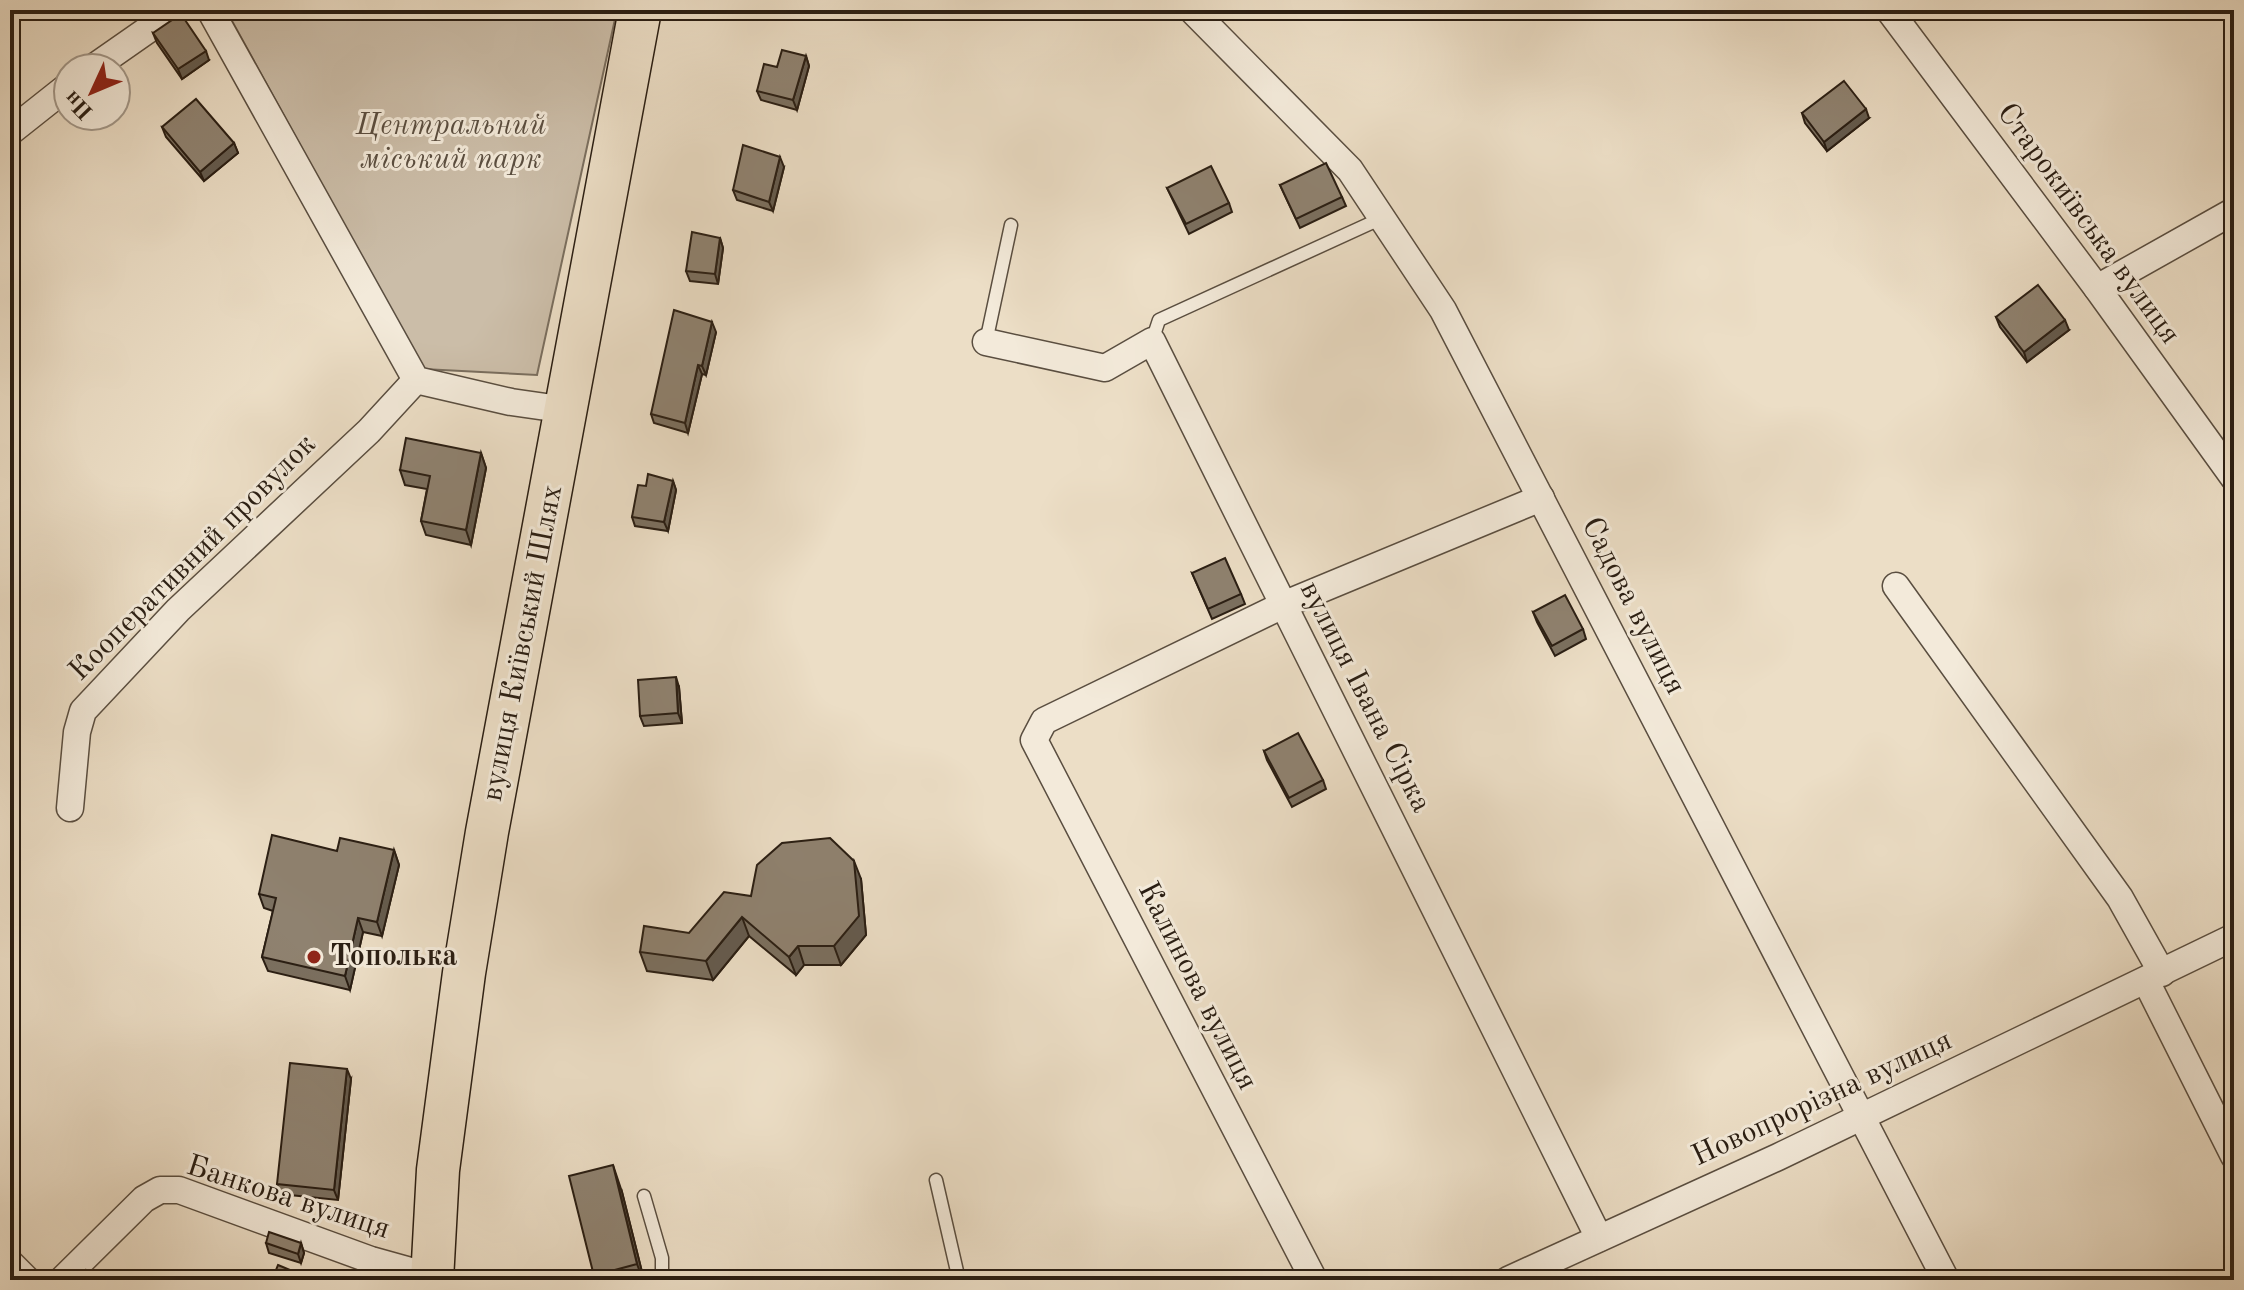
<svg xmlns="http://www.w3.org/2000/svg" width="2244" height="1290" viewBox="0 0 2244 1290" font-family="'Old Standard TT',serif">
	<rect width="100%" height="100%" fill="#ecdec6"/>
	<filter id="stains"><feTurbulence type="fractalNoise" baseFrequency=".0025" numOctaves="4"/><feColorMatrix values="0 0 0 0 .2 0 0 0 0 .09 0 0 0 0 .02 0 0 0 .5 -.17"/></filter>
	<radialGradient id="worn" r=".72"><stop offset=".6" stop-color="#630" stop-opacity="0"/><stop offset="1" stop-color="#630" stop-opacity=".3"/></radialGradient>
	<polygon fill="#cbbda8" stroke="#7a6e5e" stroke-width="2" points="226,10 617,10 537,375 423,369"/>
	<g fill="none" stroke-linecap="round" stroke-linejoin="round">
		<g stroke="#5a4e40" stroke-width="15">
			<g id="service">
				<polyline points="1152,341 1159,320 1382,218"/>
				<polyline points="986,342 1011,225"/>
				<polyline points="936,1180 959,1280"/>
				<polyline points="644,1196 662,1258 662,1280"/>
			</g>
		</g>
		<g stroke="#5a4e40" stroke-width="29">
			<g id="minor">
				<polyline points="210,10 416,380 511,402 553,408 565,420"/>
				<polyline points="1192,10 1350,170 1443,310 1946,1280"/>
				<polyline points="1889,10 2097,288 2234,478"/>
				<polyline points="93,68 176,10"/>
				<polyline points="10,132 68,86"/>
				<polyline points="2097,288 2234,211"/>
				<polyline points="986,342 1105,368 1152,341 1599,1238"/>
				<polyline points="1896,586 2120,898 2162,973"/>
				<polyline points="70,808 77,732 83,711 178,610 369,431 416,380"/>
				<polyline points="2146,981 2234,1156"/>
				<polyline points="10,1263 27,1280"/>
				<polyline points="62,1280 144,1199 160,1190 179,1190 371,1260 432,1277"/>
				<polyline points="1314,1280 1034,740 1044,721 1283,605 1541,498"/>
				<polyline points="1508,1280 1778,1157 2234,937"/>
			</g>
		</g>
		<g stroke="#2a1e13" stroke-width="45">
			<polyline id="trunk" points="432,1280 438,1170 464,973 487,832 640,10"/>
		</g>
		<use href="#service" stroke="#f3eada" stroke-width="12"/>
		<use href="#minor" stroke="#f3eada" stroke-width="26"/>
		<use href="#trunk" stroke="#ecdec6" stroke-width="42"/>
	</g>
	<g fill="#7b7060" stroke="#2a1e13" stroke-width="2">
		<polygon points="153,33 209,60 182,79 157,43"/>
		<polygon points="806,56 809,66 797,110 761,100 757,91 777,67"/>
		<polygon points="1802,113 1869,118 1827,151 1805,123"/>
		<polygon points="162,127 234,143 238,153 204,181 166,137"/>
		<polygon points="784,167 773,211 737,200 733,190"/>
		<polygon points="1280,185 1342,197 1346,206 1300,228"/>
		<polygon points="1167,188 1229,203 1232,212 1189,234"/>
		<polygon points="720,238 723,248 718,284 690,281 686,271"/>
		<polygon points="1996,317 2069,330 2027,362 2000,327"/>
		<polygon points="716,332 706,375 702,374 688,433 654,423 651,414"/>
		<polygon points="481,453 486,468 471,545 426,535 421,521 427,489 405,485 400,470"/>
		<polygon points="673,481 676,490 668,531 635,526 632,517 646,486"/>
		<polygon points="1192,573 1241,594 1245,604 1212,619"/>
		<polygon points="1533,612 1583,629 1586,639 1555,656 1537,622"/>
		<polygon points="679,687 682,723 644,726 640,716"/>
		<polygon points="1264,751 1323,780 1326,789 1292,807 1267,760"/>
		<polygon points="394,850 399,865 382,936 363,932 350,990 268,971 262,957 273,911 264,908 259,894 337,851"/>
		<polygon points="861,879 866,935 841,965 804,965 796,975 749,936 713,980 647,971 640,952 689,933 751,896"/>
		<polygon points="351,1079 338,1200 280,1194 277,1184"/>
		<polygon points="622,1192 644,1280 567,1280 593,1272"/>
		<polygon points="266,1243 301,1243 304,1253 301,1263 269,1253"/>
	</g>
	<g fill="#645b4e" stroke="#2a1e13" stroke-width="2">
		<polygon points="206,51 209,60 182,79 178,69"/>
		<polygon points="806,56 809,66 797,110 793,100"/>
		<polygon points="1866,109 1869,118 1827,151 1824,142"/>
		<polygon points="234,143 238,153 204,181 200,172"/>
		<polygon points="780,157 784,167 773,211 769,202"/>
		<polygon points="720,238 723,248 718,284 715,274"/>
		<polygon points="2065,320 2069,330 2027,362 2024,352"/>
		<polygon points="712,322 716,332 706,375 702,366"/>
		<polygon points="698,365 702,374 688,433 685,423"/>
		<polygon points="481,453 486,468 471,545 466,530"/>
		<polygon points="673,481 676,490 668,531 664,522"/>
		<polygon points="676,677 679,687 682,723 678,713"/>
		<polygon points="394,850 399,865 382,936 377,922"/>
		<polygon points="854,861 861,879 866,935 841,965 834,946"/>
		<polygon points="742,917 749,936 713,980 706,961"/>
		<polygon points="358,918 363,932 350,990 345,976"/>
		<polygon points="798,946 804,965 796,975 789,957"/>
		<polygon points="347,1069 351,1079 338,1200 334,1190"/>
		<polygon points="613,1165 622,1192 644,1280 643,1280 637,1264"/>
		<polygon points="301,1243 304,1253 301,1263 298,1254"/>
	</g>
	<g fill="#8f8270" stroke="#2a1e13" stroke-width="2">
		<polygon points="181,14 206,51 178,69 153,33"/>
		<polygon points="782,50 806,56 793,100 757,91 764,64 777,67"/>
		<polygon points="1844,81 1866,109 1824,142 1802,113"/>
		<polygon points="196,99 234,143 200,172 162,127"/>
		<polygon points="743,145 780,157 769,202 733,190"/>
		<polygon points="1326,163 1342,197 1296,219 1280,185"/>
		<polygon points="1211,166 1229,203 1186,224 1167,188"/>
		<polygon points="692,232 720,238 715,274 686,271"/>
		<polygon points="2038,285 2065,320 2024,352 1996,317"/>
		<polygon points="674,310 712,322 702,366 698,365 685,423 651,414"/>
		<polygon points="406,438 481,453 466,530 421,521 430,476 400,470"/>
		<polygon points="648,474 673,481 664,522 632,517 638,485 646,486"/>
		<polygon points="1225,558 1241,594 1208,609 1192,573"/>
		<polygon points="1565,595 1583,629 1552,646 1533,612"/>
		<polygon points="676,677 678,713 640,716 638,680"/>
		<polygon points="1298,733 1323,780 1289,798 1264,751"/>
		<polygon points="272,835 337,851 340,838 394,850 377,922 358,918 345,976 262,957 276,898 259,894"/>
		<polygon points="830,838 854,861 859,916 834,946 798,946 789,957 742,917 706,961 640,952 644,926 689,933 724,892 751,896 757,865 782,843"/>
		<polygon points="290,1063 347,1069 334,1190 277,1184"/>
		<polygon points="613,1165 637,1264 611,1271 613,1280 567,1280 566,1278 593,1272 569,1176"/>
		<polygon points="269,1232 301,1243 298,1254 266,1243"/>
		<polygon points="278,1265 314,1280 272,1280"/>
		<polygon points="86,1270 99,1280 79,1280"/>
	</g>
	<circle fill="#8f2418" stroke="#f3eada" stroke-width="3" cx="314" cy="957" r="8"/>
	<g text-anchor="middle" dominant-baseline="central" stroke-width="6" stroke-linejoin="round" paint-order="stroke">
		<g font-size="30" font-style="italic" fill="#5a4e40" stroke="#f3eada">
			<text x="451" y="126">Центральний<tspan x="451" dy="34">міський парк</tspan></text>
		</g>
		<g font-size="30" fill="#2a1e13" stroke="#f3eada">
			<text transform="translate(2088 224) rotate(54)">Старокиївська вулиця</text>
			<text transform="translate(193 558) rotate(-45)">Кооперативний провулок</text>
			<text transform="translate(1633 606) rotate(63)">Садова вулиця</text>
			<text transform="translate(523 643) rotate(-79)">вулиця Київський Шлях</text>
			<text transform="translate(1365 697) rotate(63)">вулиця Івана Сірка</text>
			<text transform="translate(1197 986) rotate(63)">Калинова вулиця</text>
			<text transform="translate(1822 1099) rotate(-25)">Новопрорізна вулиця</text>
			<text transform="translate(288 1198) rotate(18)">Банкова вулиця</text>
		</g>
		<g font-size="30" font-weight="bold" fill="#2a1e13" stroke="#f3eada" text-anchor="start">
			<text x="330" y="957">Тополька</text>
		</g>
	</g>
	<rect width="2244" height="1290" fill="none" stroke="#ecdec6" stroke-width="40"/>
	<rect x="12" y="12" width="2220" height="1266" fill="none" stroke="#2a1e13" stroke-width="4"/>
	<rect x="20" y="20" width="2204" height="1250" fill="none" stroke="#2a1e13" stroke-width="2"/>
	<g transform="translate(92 92) rotate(226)"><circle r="38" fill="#f3eada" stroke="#a3988a" stroke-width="2"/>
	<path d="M0-6L14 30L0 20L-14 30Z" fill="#8f2418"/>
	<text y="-12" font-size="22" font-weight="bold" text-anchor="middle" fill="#2a1e13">Пн</text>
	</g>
	<rect width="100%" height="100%" filter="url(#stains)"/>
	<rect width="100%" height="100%" fill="url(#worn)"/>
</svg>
